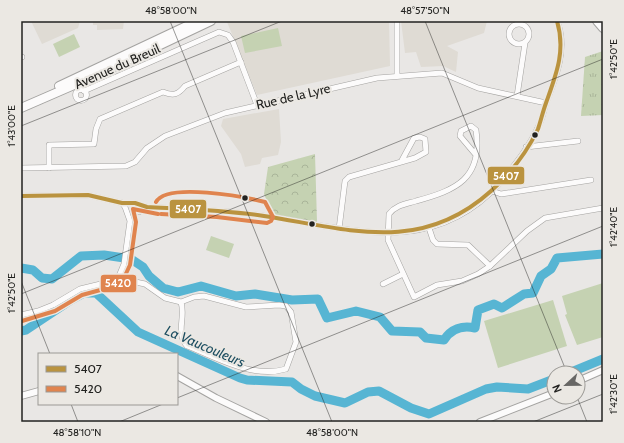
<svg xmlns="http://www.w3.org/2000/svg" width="624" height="443" viewBox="0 0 624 443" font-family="Cabin,sans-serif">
	<defs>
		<pattern id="grass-tufts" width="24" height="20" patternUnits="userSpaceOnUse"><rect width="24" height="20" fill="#c5d2b2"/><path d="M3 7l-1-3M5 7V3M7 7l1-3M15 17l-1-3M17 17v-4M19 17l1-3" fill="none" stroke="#a9b499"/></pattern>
		<pattern id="forest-crowns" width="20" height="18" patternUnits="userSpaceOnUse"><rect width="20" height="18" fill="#c5d2b2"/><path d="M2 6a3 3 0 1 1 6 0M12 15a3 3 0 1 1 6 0" fill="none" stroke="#a9b499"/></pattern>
	</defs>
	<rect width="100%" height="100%" fill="#e9e7e5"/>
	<g fill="#dfdbd4">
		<polygon points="31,21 80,21 78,28 42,44"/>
		<polygon points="93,21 124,21 123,29 97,30 97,25 93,25"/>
		<polygon points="389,21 390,66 257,95 227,22"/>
		<polygon points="401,21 487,21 484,33 447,46 458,52 456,72 443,66 421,67 416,52 405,53"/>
		<polygon points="279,109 281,142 278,155 262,158 260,164 245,167 241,154 221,126 223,119"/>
	</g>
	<polygon fill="url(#grass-tufts)" points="603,51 603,115 581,116 585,57"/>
	<polygon fill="url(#forest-crowns)" points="315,154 317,222 273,216 264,194 268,167"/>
	<g fill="#c5d2b2">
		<polygon points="278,28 282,46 245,53 241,36"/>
		<polygon points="74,34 80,47 59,57 53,44"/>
		<polygon points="211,236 234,244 229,258 206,250"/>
		<polygon points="603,283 603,337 577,345 565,315 567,314 562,296"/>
		<polygon points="553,300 567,346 498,368 484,321"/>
	</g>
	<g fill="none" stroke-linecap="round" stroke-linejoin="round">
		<g stroke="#57b5d3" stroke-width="9">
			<path d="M21,268L33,270L42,278L52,279L81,256L104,255L131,259L143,267L149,276L163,288L178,292L201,286L236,296L255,294L292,300L318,299L327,318L356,311L380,317L392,331L420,332L426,338L444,340C451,329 462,325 475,328L478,310L494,304L502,308L524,294L533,293L541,276L551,269L557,258L603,254"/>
			<polyline points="21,331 26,330 71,300 84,293 96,293 138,332 240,378 247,380 292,382 301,389 315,396 345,403 368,392 379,391 411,408 429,414 486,389 497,387 528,389 554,379"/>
			<polyline points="569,373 603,359"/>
		</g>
		<g stroke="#a4a3a1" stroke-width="6">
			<g id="minor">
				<polyline points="397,21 397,76"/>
				<circle cx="519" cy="34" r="10"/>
				<polyline points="21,57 22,57"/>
				<circle cx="81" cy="95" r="5.5"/>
				<polyline points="84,91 219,32 228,35 233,42 257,105"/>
				<polyline points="517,96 525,43"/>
				<polyline points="526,147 578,141"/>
				<path d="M476,155L460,136L461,131L471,126L476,130C483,179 456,190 416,201C406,204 396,205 389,214L388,240L414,297L437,285L462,281L478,274L490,266L527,231L545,218L603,208"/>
				<polyline points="21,168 126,166 135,162 147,148 165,136 225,113 377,78 442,73 478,88 546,103"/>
				<path d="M49,168V145L94,144L96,129L100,119L163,92C173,96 178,95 185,86L241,62"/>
				<polyline points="492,191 501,194 591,180"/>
				<polyline points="21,196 88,195 122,203 135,203 139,206 139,212"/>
				<path d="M138,205L147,207C186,209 226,210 265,216C351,229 432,258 500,183C515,165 531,145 540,123C543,116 544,109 546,103C556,77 568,48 557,21"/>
				<polyline points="429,228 433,240 437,244 468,245 490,266"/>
				<polyline points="339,229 345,181 349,177 415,158 426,152 425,139 420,137 414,138 401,162"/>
				<path d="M119,276L126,280L145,284L165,298L181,302L194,297L204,296L246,307L279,305L286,306L291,312L296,342L286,369C253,379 218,358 187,346C175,332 186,318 181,302"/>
				<polyline points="383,284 403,274"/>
				<polyline points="21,315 38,311 53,305 80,289 113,281 119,276 124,264 130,221 125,207 122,203"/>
			</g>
		</g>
		<g stroke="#a4a3a1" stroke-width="8">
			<g id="tertiary">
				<polyline points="177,376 216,398 266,422"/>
				<polyline points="578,381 603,370"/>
				<polyline points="21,396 39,391"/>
				<polyline points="480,422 554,393"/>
			</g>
		</g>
		<g stroke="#a4a3a1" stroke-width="10">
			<g id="primary">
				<polyline points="597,21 603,28"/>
				<polyline points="59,86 197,21"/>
				<polyline points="21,108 97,75 211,21"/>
			</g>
		</g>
		<use href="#minor" stroke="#fcfbfb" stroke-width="5"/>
		<use href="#tertiary" stroke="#fcfbfb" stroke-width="6"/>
		<use href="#primary" stroke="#fcfbfb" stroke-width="8"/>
		<g stroke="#ebe8e3" stroke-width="7">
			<path id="bus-1" d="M21,196L88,195L122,203H135L147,207C186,209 226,210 264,216C348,229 420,255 491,191C510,174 527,152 538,129C541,120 543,111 546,103C556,75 566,51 557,21"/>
		</g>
		<g stroke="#ebe8e3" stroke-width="7">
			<g id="bus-2">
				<path d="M156,202C167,182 245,197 265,202L273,217L271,221L267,223L217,217L161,214"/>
				<polyline points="22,321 55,311 82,295 115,286 123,280 130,265 136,222 133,209 158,214"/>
			</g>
		</g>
		<use href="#bus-1" stroke="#ba933f" stroke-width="4"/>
		<use href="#bus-2" stroke="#e0844e" stroke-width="4"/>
	</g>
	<path fill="none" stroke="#222220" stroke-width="1" stroke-opacity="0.45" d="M170,21L332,422M425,21L567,373M21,126L282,21M21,281L50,354M21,294L603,59M577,397L587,422M177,398L603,226M71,404L78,422M119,422L163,404M533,422L603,394"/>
	<g fill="#222220" stroke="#ebe8e3" stroke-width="1.5">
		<circle cx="535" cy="135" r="3.5"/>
		<circle cx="245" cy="198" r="3.5"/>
		<circle cx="312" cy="224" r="3.5"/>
	</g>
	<g text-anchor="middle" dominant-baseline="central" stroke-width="4" stroke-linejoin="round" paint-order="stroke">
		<g font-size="13" fill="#222220" stroke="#ebe8e3">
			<text transform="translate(117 66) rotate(-24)">Avenue du Breuil</text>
			<text transform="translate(293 96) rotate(-13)">Rue de la Lyre</text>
		</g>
		<g font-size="14" font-style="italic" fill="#1d4e61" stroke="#ebe8e3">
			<text transform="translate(205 346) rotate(23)">La Vaucouleurs</text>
		</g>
	</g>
	<g stroke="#ebe8e3" stroke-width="1.5">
		<rect x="487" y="166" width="38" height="19" rx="4" fill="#ba933f"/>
		<rect x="169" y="199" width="38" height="20" rx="4" fill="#ba933f"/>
		<rect x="100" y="274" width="37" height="19" rx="4" fill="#e0844e"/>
	</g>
	<g font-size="11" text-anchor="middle" font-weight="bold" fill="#fff">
		<text x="506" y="180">5407</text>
		<text x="188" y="213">5407</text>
		<text x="118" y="287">5420</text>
	</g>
	<rect width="624" height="443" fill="none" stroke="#ebe8e3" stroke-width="44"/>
	<rect x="38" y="353" width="140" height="52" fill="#ebe8e3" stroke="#9b9995"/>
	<rect x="46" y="366" width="20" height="6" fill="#ba933f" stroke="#9b9995"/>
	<text x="74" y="373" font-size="12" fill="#222220">5407</text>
	<rect x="46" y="386" width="20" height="6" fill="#e0844e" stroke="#9b9995"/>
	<text x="74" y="393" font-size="12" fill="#222220">5420</text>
	<g transform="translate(566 385) rotate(248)"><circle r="19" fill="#ebe8e3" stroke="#9b9995"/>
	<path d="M0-3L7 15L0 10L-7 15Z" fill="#686765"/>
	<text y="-6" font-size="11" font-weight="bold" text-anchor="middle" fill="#222220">N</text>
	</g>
	<rect x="22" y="22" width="580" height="399" fill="none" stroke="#222220" stroke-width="1.5"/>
	<g font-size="10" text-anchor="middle" fill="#222220">
		<text x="171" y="14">48°58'00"N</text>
		<text x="425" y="14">48°57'50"N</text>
		<text transform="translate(613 59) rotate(-90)" y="4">1°42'50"E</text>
		<text transform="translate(11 126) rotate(-90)" y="4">1°43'00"E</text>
		<text transform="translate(613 227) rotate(-90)" y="4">1°42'40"E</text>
		<text transform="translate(11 293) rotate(-90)" y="4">1°42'50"E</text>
		<text transform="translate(613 394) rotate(-90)" y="4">1°42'30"E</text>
		<text x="77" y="436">48°58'10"N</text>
		<text x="332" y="436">48°58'00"N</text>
	</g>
</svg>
